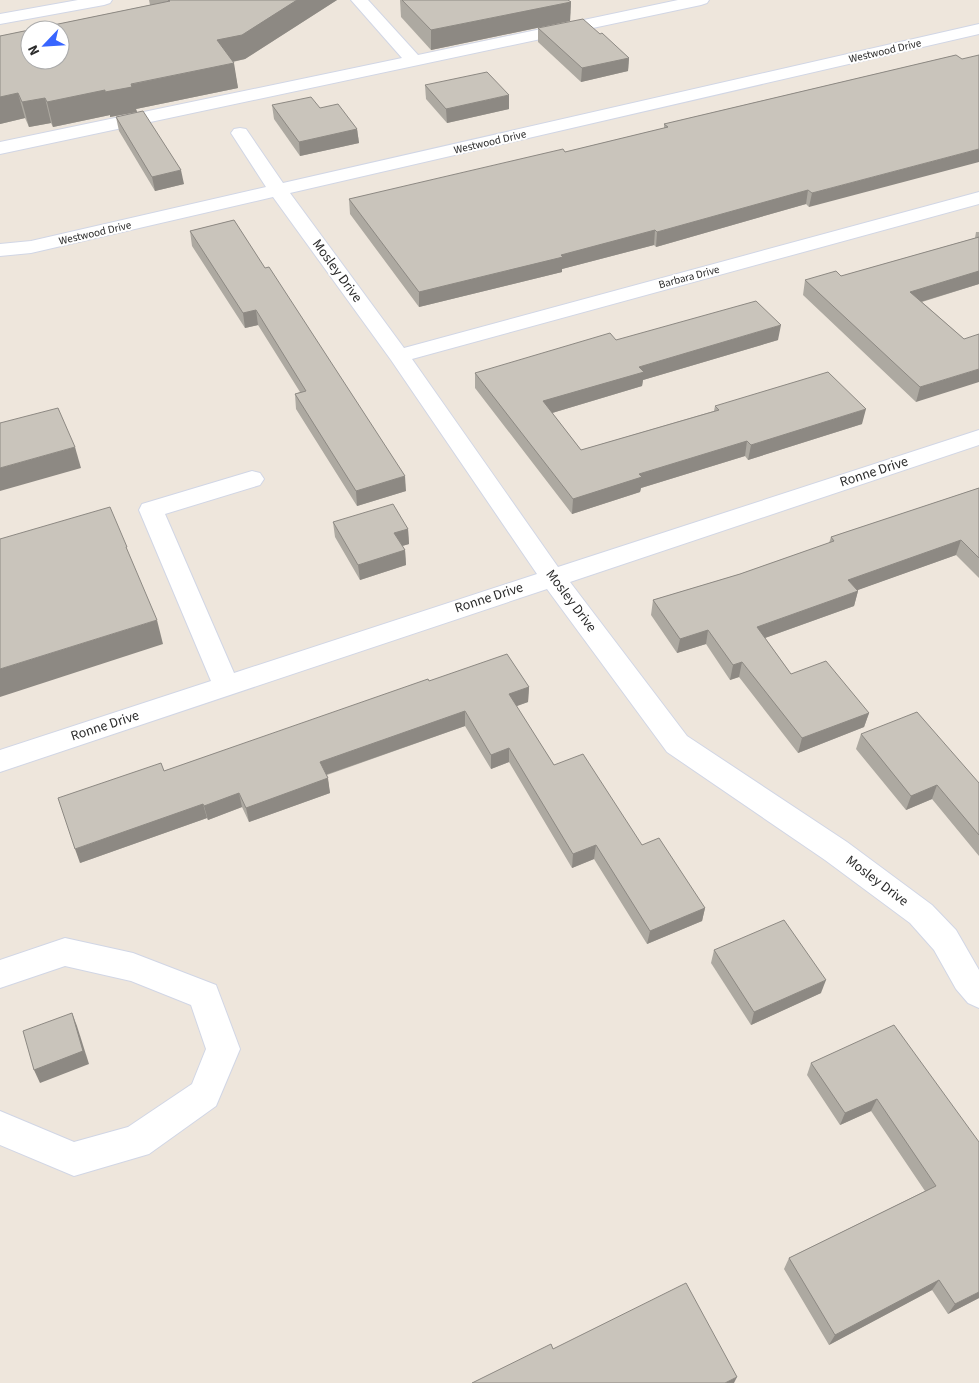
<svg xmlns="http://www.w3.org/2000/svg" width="979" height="1383" viewBox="0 0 979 1383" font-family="'Source Sans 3',sans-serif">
	<rect width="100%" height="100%" fill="#eee6dc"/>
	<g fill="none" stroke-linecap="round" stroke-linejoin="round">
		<g stroke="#d1d6e5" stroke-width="2">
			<g id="minor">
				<polygon points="78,0 112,0 110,3 104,5 0,24 0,14"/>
				<polygon points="351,0 368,0 418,55 678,0 709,0 707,3 701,5 0,154 0,142 402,58"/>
				<polygon points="979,24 979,34 290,193 404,348 979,192 979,204 412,359 558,567 979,430 979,445 570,582 687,736 847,842 932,905 956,930 979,970 979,1008 968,1003 956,989 934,950 910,923 825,860 667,752 547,589 0,772 0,750 211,681 139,510 142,504 252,471 260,473 264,479 260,485 165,514 234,673 537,574 391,360 273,197 31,253 0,256 0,244 31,241 266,187 231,133 234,129 240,128 246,129 283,183"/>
				<polygon points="65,938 133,953 216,985 240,1049 216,1106 149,1154 74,1176 0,1145 0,1111 74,1142 128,1127 192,1084 206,1049 191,1005 131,981 65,966 0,988 0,960"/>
			</g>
		</g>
		<use href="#minor" fill="#fff" fill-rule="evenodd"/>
	</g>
	<g fill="#ada9a1">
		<polygon points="149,0 337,0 245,59 233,62 238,88 136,109 137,112 110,117 110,115 53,127 51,123 29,127 25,118 0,124 0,36 150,5"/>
		<polygon points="400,0 568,0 571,2 570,21 431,50 401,17"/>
		<polygon points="538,28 600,34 629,58 628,71 581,82 538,42"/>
		<polygon points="956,55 809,207 806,204 656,247 654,245 562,269 562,272 419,307 350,214 349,199 565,152 664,128 664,124"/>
		<polygon points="425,85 509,109 447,123 426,99"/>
		<polygon points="272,105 320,108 357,129 359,143 300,156 274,119"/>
		<polygon points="116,117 184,184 155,191 119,131"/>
		<polygon points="234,220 406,491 357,506 296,409 295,394 300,392 258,325 245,328 192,246 190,231"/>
		<polygon points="976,232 979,232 979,284 922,302 964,339 916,402 803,295 805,280 841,276 975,238"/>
		<polygon points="616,340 778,340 643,380 642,386 552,413 581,450 714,411 715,406 862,424 748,460 745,456 641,488 640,492 572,514 475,388 475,373"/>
		<polygon points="979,488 979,578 956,555 857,590 858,591 854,606 765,638 791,674 869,713 864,727 798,753 739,677 730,680 706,644 677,653 651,615 653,600 740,574 829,543 831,537"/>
		<polygon points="333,522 408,529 409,544 402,546 405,550 406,565 360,580 335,537"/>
		<polygon points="429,681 529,687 528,702 516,706 554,765 642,845 705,908 702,921 647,944 594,859 572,868 509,762 491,769 465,726 327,775 330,793 249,822 242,807 208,820 207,818 80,863 164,771"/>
		<polygon points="861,734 979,783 979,856 932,799 906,810 856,749"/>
		<polygon points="714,950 821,993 751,1025 711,963"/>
		<polygon points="811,1063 979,1142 979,1298 948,1314 932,1290 829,1345 784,1269 789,1258 925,1191 871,1111 840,1125 807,1075"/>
	</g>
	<g fill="#8d8983">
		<polygon points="297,0 337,0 245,59 221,64 217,40"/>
		<polygon points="571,2 570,21 431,50 431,30"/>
		<polygon points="629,58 628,71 581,82 582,68"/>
		<polygon points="234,63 238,88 136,109 137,112 110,117 110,115 53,127 47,102"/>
		<polygon points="18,93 25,118 0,124 0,97"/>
		<polygon points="509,95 509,109 447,123 446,109"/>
		<polygon points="45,98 51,123 29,127 22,102"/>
		<polygon points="357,129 359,143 300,156 299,142"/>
		<polygon points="979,149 979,162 809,207 812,193"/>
		<polygon points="181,170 184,184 155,191 152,177"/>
		<polygon points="808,190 806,204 656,247 657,232"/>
		<polygon points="655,230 654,245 562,269 562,272 419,307 419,292"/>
		<polygon points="979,271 979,284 907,306 910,292"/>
		<polygon points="256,310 258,325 245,328 243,313"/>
		<polygon points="781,325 778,340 643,380 642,386 542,416 543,401 639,367"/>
		<polygon points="979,369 979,382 916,402 920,387"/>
		<polygon points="866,409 862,424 748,460 751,445"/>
		<polygon points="747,441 745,456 641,488 640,492 572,514 573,499 639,474"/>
		<polygon points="75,447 81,468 0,491 0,468"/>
		<polygon points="405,476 406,491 357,506 356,491"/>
		<polygon points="408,529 409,544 395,548 394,533"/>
		<polygon points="961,540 956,555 844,595 848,580"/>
		<polygon points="405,550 406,565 360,580 358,565"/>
		<polygon points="858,591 854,606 754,642 757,627"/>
		<polygon points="157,620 163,644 0,697 0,669"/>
		<polygon points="708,630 706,644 677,653 680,639"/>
		<polygon points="742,662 739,677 730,680 733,665"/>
		<polygon points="529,687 528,702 509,709 509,694"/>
		<polygon points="465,711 465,726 322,776 320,762"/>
		<polygon points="869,713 864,727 798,753 802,738"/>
		<polygon points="509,748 509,762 491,769 491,755"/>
		<polygon points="328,778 330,793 249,822 246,808"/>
		<polygon points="937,785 932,799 906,810 911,796"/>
		<polygon points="239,793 242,807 208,820 204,806"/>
		<polygon points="203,804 207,818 80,863 75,849"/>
		<polygon points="596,845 594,859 572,868 573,854"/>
		<polygon points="705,908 702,921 647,944 650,931"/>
		<polygon points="826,980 821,993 751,1025 754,1012"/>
		<polygon points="72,1013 77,1026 89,1064 40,1083 34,1070"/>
		<polygon points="877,1099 871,1111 840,1125 845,1113"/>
		<polygon points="939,1280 932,1290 829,1345 835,1335"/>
		<polygon points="979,1292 979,1298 948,1314 955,1304"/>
		<polygon points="737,1377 734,1383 725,1383"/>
	</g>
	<g fill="#c9c4bb" stroke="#8d8983" fill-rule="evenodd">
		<path d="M168,0H297L242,35L217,40L234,63L131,84L132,87L105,92V90L47,102L45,98L22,102L18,93L0,97V36L170,1ZM30,30H60V60H30Z"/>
		<polygon points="402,0 568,0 571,2 431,30"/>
		<polygon points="583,19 600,34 602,33 629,58 582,68 538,28"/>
		<polygon points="956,55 962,59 979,55 979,149 812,193 808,190 657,232 655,230 561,255 563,257 419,292 349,199 563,149 565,152 668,127 664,124"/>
		<polygon points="487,72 509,95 446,109 425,85"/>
		<polygon points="311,97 320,108 338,104 357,129 299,142 272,105"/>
		<polygon points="143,111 181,170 152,177 116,117"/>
		<polygon points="234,220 265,268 269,267 405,476 356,491 295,394 306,391 256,310 243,313 190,231"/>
		<polygon points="979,237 979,271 910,292 964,339 979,334 979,369 920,387 805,280 836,271 841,276"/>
		<polygon points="756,301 781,325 639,367 644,372 543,401 581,450 719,410 715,406 828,372 866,409 751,445 747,441 639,474 642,477 573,499 475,373 610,333 616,340"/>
		<polygon points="58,408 75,447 0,468 0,423"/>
		<polygon points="979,488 979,558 961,540 848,580 858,591 757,627 791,674 826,661 869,713 802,738 742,662 733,665 708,630 680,639 653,600 740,574 834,541 831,537"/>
		<polygon points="393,504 408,529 394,533 405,550 358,565 333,522"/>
		<polygon points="110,507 127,547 126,547 157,620 0,669 0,539"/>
		<polygon points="507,654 529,687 509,694 554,765 583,754 642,845 659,838 705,908 650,931 596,845 573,854 509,748 491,755 465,711 320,762 328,778 246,808 239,793 204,806 203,804 75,849 58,798 161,763 164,771 428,679 429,681"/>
		<polygon points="917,712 979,783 979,835 937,785 911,796 861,734"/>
		<polygon points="784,920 826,980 754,1012 714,950"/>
		<polygon points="72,1013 83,1051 34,1070 23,1031"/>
		<polygon points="894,1025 979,1142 979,1292 955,1304 939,1280 835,1335 789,1258 936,1186 877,1099 845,1113 811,1063"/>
		<polygon points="686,1283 737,1377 725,1383 472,1383 551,1344 553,1349"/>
	</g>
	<g text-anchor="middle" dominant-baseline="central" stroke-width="4" stroke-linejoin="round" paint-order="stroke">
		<g font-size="11" fill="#2b2b2b" stroke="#fff">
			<text transform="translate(885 51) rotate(-13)">Westwood Drive</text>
			<text transform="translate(490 142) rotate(-13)">Westwood Drive</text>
			<text transform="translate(95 233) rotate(-13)">Westwood Drive</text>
			<text transform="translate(689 277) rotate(-15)">Barbara Drive</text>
		</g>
		<g font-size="14" fill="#2b2b2b" stroke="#fff">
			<text transform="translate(337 271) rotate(54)">Mosley Drive</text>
			<text transform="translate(874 472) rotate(-18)">Ronne Drive</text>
			<text transform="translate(489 598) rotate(-18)">Ronne Drive</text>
			<text transform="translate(571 601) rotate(53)">Mosley Drive</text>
			<text transform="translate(105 726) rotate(-18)">Ronne Drive</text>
			<text transform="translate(877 881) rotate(37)">Mosley Drive</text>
		</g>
	</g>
	<g transform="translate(45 45) rotate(245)"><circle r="24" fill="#ffffff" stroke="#aaaaaa"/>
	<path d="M0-4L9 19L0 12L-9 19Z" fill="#3865ff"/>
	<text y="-8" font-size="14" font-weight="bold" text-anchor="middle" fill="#2b2b2b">N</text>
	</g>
</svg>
